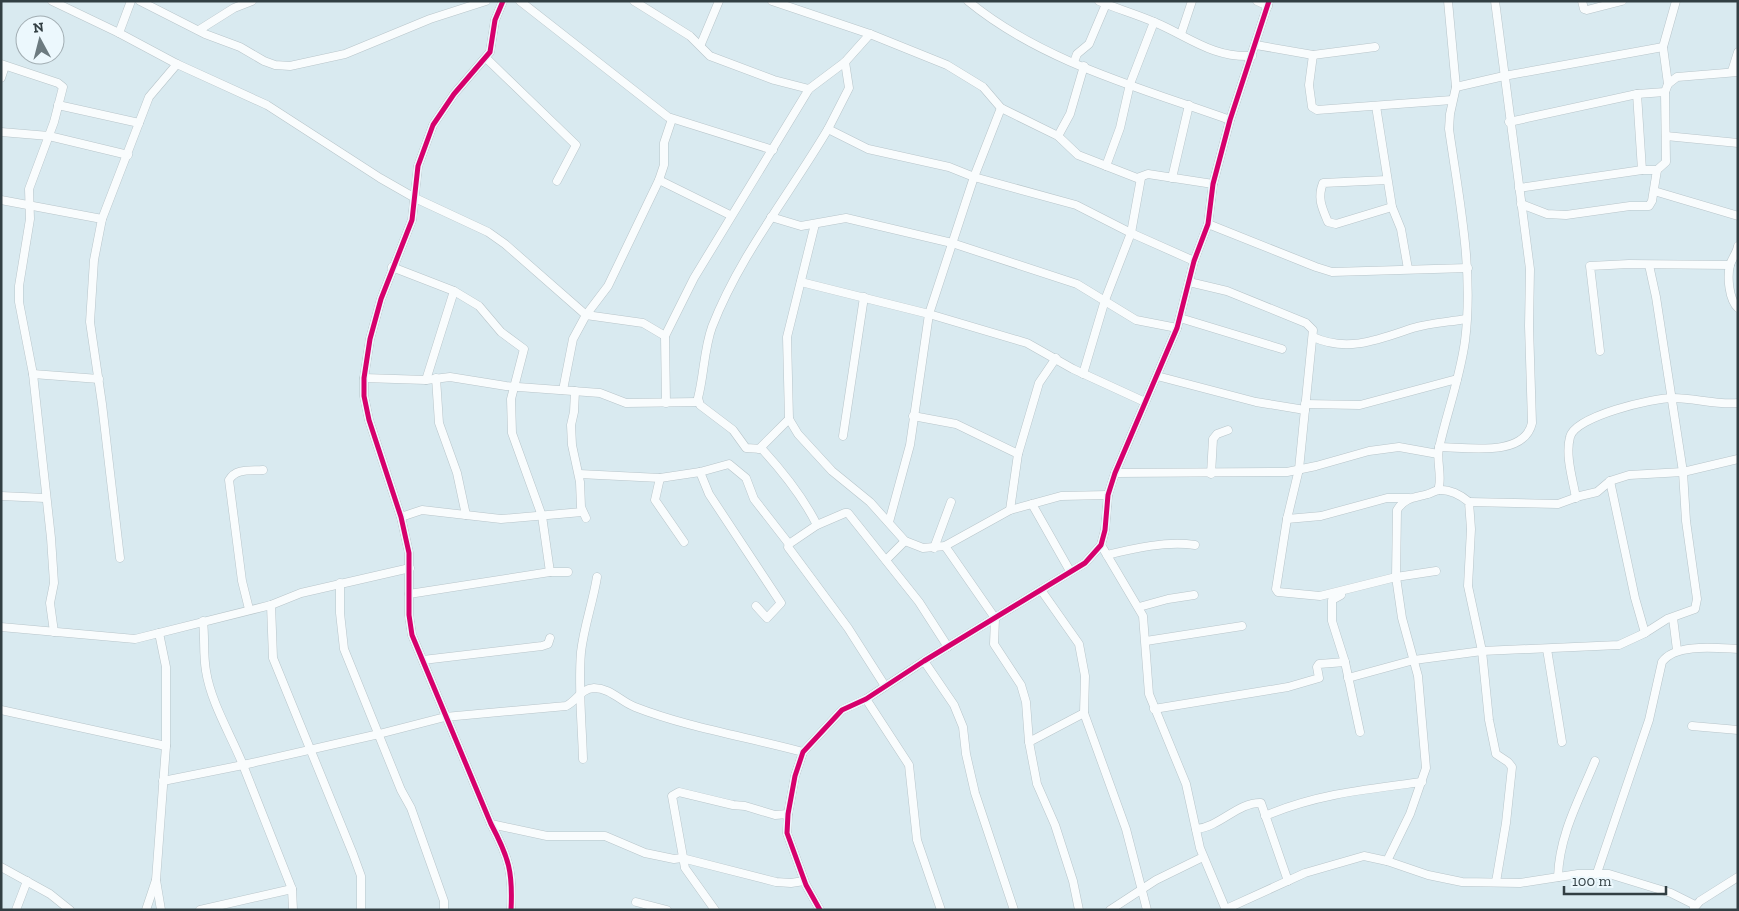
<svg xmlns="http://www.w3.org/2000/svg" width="1739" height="911" viewBox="0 0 1739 911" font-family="'Zilla Slab',serif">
	<rect width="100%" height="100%" fill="#d9eaf0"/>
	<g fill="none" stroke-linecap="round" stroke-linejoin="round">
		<g stroke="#b8c5ca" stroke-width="9">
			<g id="street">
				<polyline points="52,1 119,33 177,64 267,105 380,178 415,198 488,232 505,244 586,315 643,323 665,336"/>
				<polyline points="140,1 205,34 240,47 264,61 275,65 290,66 345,54 430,19 486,1"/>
				<path d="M503,1L495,20L490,52L454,94L433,125L418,166L412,220L381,299L370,339L364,378V396L369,420L401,517L409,553V615L412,635L491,824C509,858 513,872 511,910"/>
				<polyline points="520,1 668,117 773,150"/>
				<polyline points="634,1 690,36 710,56 774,80 809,89"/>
				<polyline points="772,1 870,34 947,65 983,87 1001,108 1058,136 1078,155 1137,178 1148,174 1213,184"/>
				<path d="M968,1C1042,62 1141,88 1230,120"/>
				<path d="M1099,1C1117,9 1136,14 1154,22C1188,36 1212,58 1252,56"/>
				<polyline points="1257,1 1268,6"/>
				<polyline points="1582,1 1584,9 1587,10 1622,1"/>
				<polyline points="199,30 234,8 252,1"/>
				<polyline points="119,33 131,1"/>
				<polyline points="1181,34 1192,1"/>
				<polyline points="701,44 719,1"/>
				<polyline points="1256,45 1313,55 1375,47"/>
				<polyline points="1313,55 1309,85 1312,107 1317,110 1452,100"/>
				<polyline points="486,58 576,145 557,181"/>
				<polyline points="1074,62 1077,54 1089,44 1106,4"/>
				<polyline points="1,64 58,83 63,87 54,122 29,189 30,219 19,286 19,302 33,374 51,538 54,583 50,603 54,632"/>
				<polyline points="1732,71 1738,52"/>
				<polyline points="1,78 5,66"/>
				<polyline points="1668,84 1663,47 1676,1"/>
				<polyline points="1456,87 1504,76 1663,47"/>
				<polyline points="1637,94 1642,170"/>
				<polyline points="58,105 139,123"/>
				<polyline points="1376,106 1392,207 1401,229 1408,269"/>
				<polyline points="1509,122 1637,94 1665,92"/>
				<polyline points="828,129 849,88 845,62"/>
				<polyline points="1,132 49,136 128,155"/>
				<polyline points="1058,136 1070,114 1084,66"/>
				<polyline points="1666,136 1738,143"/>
				<polyline points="1106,166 1120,128 1130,84 1154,22"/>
				<polyline points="1172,178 1189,105"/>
				<polyline points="659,180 730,215"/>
				<path d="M1387,180L1323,183C1317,198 1322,208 1328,222L1336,224L1392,207"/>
				<polyline points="1519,188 1642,170 1657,170 1666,162 1665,92 1668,84 1677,77 1738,72"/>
				<polyline points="1654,191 1738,216"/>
				<polyline points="1,200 102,219"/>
				<polyline points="1521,204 1547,214 1566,215 1630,206 1649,206 1652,201 1657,170"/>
				<polyline points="771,217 801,226 846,218 952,243 1077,284 1136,320 1177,328"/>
				<polyline points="815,224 787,337 789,419 798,434 832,471 870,502 905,541 923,548 945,546 1010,510 1061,496 1108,495"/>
				<polyline points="1208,224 1316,267 1332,272 1468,268"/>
				<path d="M1738,246C1737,253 1732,258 1730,265C1727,277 1729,300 1738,308"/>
				<polyline points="392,267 454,291 479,306 501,332 524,349 511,399 512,433 542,516 550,572"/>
				<polyline points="801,282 929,314 1027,343 1073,369 1145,402"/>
				<polyline points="1189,282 1227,291 1306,323 1313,330 1299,469 1287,519 1276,589 1278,592 1320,596 1396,577 1436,571"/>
				<polyline points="1180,318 1282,349"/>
				<path d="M1313,337C1348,353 1380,339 1413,328C1430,323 1449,322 1466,319"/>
				<polyline points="1600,351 1590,266 1629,264 1730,265"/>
				<polyline points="33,374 99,379"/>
				<polyline points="1083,374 1105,300 1131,233 1141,178"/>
				<polyline points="1157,376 1256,402 1305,410"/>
				<polyline points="364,378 426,380 450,377 506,386 600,393 626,403 698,402"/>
				<polyline points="436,378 439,423 457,473 466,515"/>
				<polyline points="426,380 454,291"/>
				<polyline points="563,390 573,339 586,315 608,286 659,180 664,165 664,143 672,119"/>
				<polyline points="575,391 574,412 571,425 572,445 580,482 581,507 586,518"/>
				<polyline points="666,403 665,336 694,278 809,89 845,62 870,34"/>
				<polyline points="1305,404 1360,405 1457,379"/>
				<polyline points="913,416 956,424 1018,454"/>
				<polyline points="843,436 864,297"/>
				<path d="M1439,447C1466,447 1524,458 1532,423L1529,326L1530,269L1495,1"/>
				<polyline points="759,449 789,419"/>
				<polyline points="700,472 709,494 781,603 767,618 756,606"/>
				<polyline points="1115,473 1287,472 1316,466 1369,451 1399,447 1438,454"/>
				<polyline points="579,474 660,478 700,472 729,464 746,478 754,499 789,544"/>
				<polyline points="1211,474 1213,439 1217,434 1228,430"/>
				<polyline points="660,478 655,500 684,542"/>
				<polyline points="1610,481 1635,598 1645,633"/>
				<path d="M1438,490C1443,478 1436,461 1439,448C1447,412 1460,378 1465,341C1474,270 1459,199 1449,129L1450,114L1456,87L1448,1"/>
				<polyline points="1,496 45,498"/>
				<path d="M1576,498C1573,480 1565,456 1570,437C1575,416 1653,398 1673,398C1695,398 1716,405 1738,403"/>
				<polyline points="1469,502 1558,504 1580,496 1597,492 1610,481 1629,475 1683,472 1738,459"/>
				<polyline points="1032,504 1070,571"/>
				<polyline points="1010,510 1018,454 1039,383 1056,358"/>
				<polyline points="401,517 422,510 501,519 582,512"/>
				<polyline points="1287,519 1321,516 1387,498 1409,498"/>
				<polyline points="889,522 910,445 929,314 974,177 1001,108"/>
				<path d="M817,525C803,497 784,473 762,449L746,448L733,430L700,405L698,398C704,375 704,349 712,327C740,255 789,195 828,129L868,149L949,167L974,177L1076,205L1131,233L1194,261"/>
				<polyline points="1101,545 1143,616 1149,694 1186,784 1200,848 1226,910"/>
				<polyline points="945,546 995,618 994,644 1021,685 1026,702 1029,742 1037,784 1055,825 1073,881 1079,910"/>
				<polyline points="934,548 951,502"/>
				<path d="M1107,555C1135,548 1166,541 1195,545"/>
				<polyline points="120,558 102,404 90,322 94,260 102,219 149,97 177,64"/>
				<polyline points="886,560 905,541"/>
				<polyline points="340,583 340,613 344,649 401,790 411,808 444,901 444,910"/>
				<polyline points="1041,590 1079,644 1085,676 1084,713 1126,829 1147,910"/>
				<polyline points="409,594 550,572 568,572"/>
				<polyline points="1341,595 1332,600 1332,621 1345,662 1360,732"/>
				<polyline points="271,605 273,658 353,854 361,876 361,910"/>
				<polyline points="1139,607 1168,599 1194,595"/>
				<path d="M249,609L242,581L229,480C236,468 250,471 263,470"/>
				<polyline points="1673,618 1677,650"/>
				<path d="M203,621C205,638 203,654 206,671C211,703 231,735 243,765L379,734L445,717L566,706C577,701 580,689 594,688C611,688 621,702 635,707C689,728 748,737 803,752"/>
				<polyline points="1,627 135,639 271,605 301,593 410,568"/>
				<polyline points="1146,641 1242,626"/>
				<polyline points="1547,649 1562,742"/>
				<polyline points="423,660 542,646 548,644 550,638"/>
				<polyline points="924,661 954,705 963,727 966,754 975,793 1014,910"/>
				<polyline points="1348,678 1414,660 1482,651 1619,645 1645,633 1667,619 1695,609 1697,599 1686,521 1683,472 1656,297 1649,265"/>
				<polyline points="885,686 848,628 788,547 789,544 817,525 845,513 848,513 919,602 948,647"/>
				<polyline points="866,699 909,765 917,840 941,910"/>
				<polyline points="1154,709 1288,687 1319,678 1317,667 1319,664 1345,662"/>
				<polyline points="1,710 166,746 166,667 159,633"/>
				<polyline points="1692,726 1738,730"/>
				<polyline points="1029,742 1084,713"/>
				<path d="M583,759C582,724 578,687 581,652C584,626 593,602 597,577"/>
				<polyline points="163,781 243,765 292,889"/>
				<path d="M1265,816C1316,794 1368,789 1422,782"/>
				<polyline points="491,824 547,836 605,836 645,853 674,859 682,858 776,882 791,883 804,881"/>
				<path d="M1196,829C1220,827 1238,802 1261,803L1288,881"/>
				<path d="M1387,861L1410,814L1426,768L1418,676L1402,618L1396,577L1397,510C1405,497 1415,498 1428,494C1432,493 1436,490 1439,490C1449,489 1461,495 1469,502L1471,529L1468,586L1482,651L1489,720L1496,754L1508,762L1512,767L1506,823L1496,882"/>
				<polyline points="1,867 50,894 70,910"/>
				<path d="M1597,873L1649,720L1662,662C1675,643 1717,648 1738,649"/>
				<path d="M1558,877C1559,835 1580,798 1595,761"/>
				<polyline points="636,902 667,910"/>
				<polyline points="1694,908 1700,901 1738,877"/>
				<polyline points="1226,909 1305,873 1364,856 1387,861 1428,875 1462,882 1520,883 1578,874 1609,874 1671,893 1695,905"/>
				<polyline points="16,910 27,881"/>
				<polyline points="146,910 156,880"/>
				<polyline points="161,910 156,880 166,746"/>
				<polyline points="200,910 292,889 293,910"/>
				<polyline points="715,910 685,868 672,796 679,792 733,805 745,806 775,815 788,814"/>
				<polyline points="820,910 806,885 787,833 788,814 795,776 803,752 842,710 866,699 924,661 1085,563 1101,545 1105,530 1108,495 1115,473 1177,328 1194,261 1208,224 1213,184 1230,120 1269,1"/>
				<polyline points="1110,910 1156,880 1203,857"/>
			</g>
		</g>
		<use href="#street" stroke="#f9fcfd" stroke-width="8"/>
		<g stroke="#ecf8fd" stroke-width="8">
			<g id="cycleway">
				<path d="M503,1L495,20L490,52L454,94L433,125L418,166L412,220L381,299L370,339L364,378V396L369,420L401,517L409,553V615L412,635L491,824C509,858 513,872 511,910"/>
				<polyline points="820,910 806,885 787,833 788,814 795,776 803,752 842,710 866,699 924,661 1085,563 1101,545 1105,530 1108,495 1115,473 1177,328 1194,261 1208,224 1213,184 1230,120 1269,1"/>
			</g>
		</g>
		<use href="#cycleway" stroke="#d6006c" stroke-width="5"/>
	</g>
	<rect width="1739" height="911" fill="none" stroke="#323f43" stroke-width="5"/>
	<g transform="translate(40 40) rotate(353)"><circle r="24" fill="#ecf8fd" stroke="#a2aeb3"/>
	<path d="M0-4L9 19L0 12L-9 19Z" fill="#6c7b80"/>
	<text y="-8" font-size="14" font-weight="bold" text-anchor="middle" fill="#323f43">N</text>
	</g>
	<path d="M1564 886v8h102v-8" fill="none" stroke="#323f43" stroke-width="2.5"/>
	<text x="1572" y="886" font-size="15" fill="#323f43" stroke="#ecf8fd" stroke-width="4" paint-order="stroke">100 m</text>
</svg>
